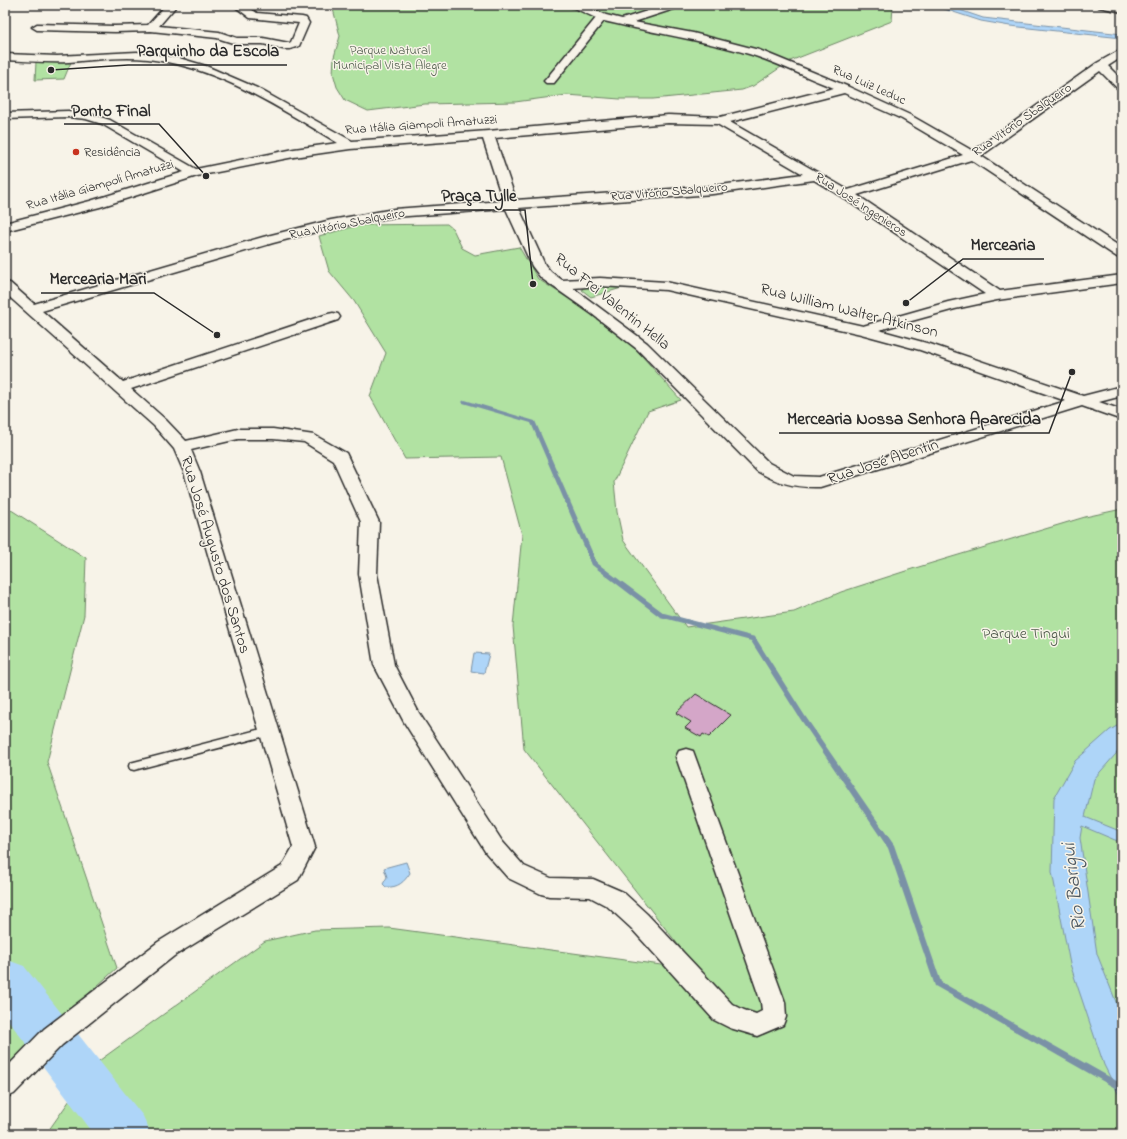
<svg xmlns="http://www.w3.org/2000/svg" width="1127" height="1139" viewBox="0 0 1127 1139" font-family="'Indie Flower',sans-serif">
	<rect width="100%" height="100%" fill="#f7f3e8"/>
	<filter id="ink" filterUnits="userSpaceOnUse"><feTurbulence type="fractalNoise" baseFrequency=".025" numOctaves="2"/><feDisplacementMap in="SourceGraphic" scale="8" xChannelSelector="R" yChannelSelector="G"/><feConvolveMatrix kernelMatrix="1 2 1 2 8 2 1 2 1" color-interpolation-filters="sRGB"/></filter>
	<g filter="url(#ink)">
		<g fill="#b1e2a2" stroke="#6e8666">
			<polygon points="332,5 890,5 893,6 892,21 790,61 753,86 742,90 653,99 620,99 567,95 515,102 425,104 368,111 345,100 337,87 333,73 334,57 340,36"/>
			<polygon points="36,62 71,62 64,79 35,80"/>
			<polygon points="447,224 453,229 462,248 475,255 519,247 538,279 588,311 634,347 681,400 648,411 614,482 617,512 623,540 686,627 794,612 841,592 912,569 1085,517 1122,509 1122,1134 46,1134 96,1063 265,941 315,930 389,928 698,970 524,749 513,626 522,535 501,457 405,459 370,396 386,353 354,301 329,271 319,236 360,225"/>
			<polygon points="594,286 625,287 591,297 582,290 583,288"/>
			<polygon points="5,506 86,558 84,615 47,762 117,968 5,1069"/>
		</g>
		<g fill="#aed5f8" stroke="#7a91a6">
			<polygon points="932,5 945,5 983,18 1122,34 1122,38 1010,26 981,21"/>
			<polygon points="474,653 489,654 484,673 471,671"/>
			<polygon points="1122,723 1122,747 1094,779 1085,817 1122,832 1122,843 1082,826 1080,838 1097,954 1122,1017 1122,1101 1104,1065 1070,964 1052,872 1054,798 1075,761 1110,730"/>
			<path d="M406,862L410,873C404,882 398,888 386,887L383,884L387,877L384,868Z"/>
		</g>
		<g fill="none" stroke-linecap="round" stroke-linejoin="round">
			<polygon fill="#7a91a6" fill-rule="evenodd" points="465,400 535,421 597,563 664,613 755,637 805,716 894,845 941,982 1122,1084 1122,1092 935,986 888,848 801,720 751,641 660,617 592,565 531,423 463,403 462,402 463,401"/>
			<polygon fill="#aed5f8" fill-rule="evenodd" points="5,959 24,966 143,1116 151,1134 94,1134 5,1016"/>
		</g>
		<polygon fill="#d4a6c8" stroke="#2b2b2b" points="696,694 731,715 709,737 703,734 701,737 685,728 691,722 676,713"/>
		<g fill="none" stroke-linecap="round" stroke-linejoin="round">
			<g stroke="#2b2b2b" stroke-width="3">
				<polygon id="lane" points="269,727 273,728 274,731 273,734 134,770 130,769 129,766 130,763 134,762"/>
			</g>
			<g stroke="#2b2b2b" stroke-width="3">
				<g id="street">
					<polygon points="166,5 177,5 159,26 219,32 237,38 263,38 289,43 291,42 299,23 250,18 233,5 245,5 257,13 302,17 306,18 309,23 299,46 290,49 283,49 263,44 236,44 217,38 151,31 115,32 37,30 32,27 37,24 115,26 148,25"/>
					<path d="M571,5H584L606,15L622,19L666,5H681L680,7L634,22L693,33L759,50L849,87L910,115L973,151L1097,63L1122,49V57L1108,66L1122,80V90L1118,89L1100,71L981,156L1122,248V258L1117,257L971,160L857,195L1000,291L1122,275V283L997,300L955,309L879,330L930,344L1083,396L1122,386V396L1099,402L1122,410V420L1082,406L820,487C796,488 777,483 757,471L637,349L592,314L541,278L532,266L506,209L394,217L331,228L273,243L42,311L123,382L328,314L333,313L338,314L340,317L338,320L131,389L166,420L186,441L238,429H273L314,435L346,453L379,522L377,574L394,665L419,713L502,841L524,866L551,878L593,879L623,892L647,914L732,1004L744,1010L756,1014L762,1011L761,1002L676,757L679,751L686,749L693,751L785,1002L786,1017L783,1025L757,1036L730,1028L714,1020L631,928L607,906L590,897L549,896L541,894L508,878L486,853L404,722L374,665L359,574L361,522L333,460L304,442L273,439H238L191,450L200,472L315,847L298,880L174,956L62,1045L14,1094L5,1098V1069L44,1029L158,942L282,866L293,847L184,472L174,449L154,426L5,293V282L10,283L34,304L263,237L331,220L394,209L503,201L483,139L350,149L294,157L197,176L100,207L5,231V223L90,201L184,172L102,124L86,119L68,117L5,119V113L68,111L91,114L110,120L196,169L294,149L338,143C279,108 218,67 148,59C121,56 95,60 69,62C48,63 26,61 5,60V54L57,56L137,52L179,58L206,66L257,88L352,141L488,131L668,115L720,117L834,88C807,78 776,62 749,54C702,40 653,33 604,21L554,83H546L544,81L546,79L596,18L572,7ZM844,93L902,119L963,155L848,190L730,122ZM668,123L717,124L803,174L713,186L516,200L495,138ZM814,180L842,197L985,294L948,302L863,326L666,282L600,278L562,280L551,272L545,265L519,208L713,194ZM600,286L666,290L861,334L920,350L1066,401L819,477L794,476L769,463L647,343L573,288Z"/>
					<polygon points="1098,5 1122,6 1122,12 1099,7"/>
				</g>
			</g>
			<use href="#lane" fill="#f7f3e8" fill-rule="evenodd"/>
			<use href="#street" fill="#f7f3e8" fill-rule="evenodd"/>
		</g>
	</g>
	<circle fill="#c8321e" stroke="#f7f3e8" stroke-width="1.5" cx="76" cy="152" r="4"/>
	<g text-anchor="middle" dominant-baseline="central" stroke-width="3" stroke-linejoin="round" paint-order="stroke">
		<g font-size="13" fill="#4c5949" stroke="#f7f3e8">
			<text x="390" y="50">Parque Natural<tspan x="390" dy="15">Municipal Vista Alegre</tspan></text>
		</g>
		<g font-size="13" fill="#2b2b2b" stroke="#f7f3e8">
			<text transform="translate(869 85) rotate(24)">Rua Luiz Leduc</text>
			<text transform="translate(1022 120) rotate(-35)">Rua Vitório Sbalqueiro</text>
			<text transform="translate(421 125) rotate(-4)">Rua Itália Giampoli Amatuzzi</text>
			<text transform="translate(100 185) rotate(-16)">Rua Itália Giampoli Amatuzzi</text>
			<text transform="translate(669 192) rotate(-5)">Rua Vitório Sbalqueiro</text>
			<text transform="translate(861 205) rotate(33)">Rua José Ingenieros</text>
			<text transform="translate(347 224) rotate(-11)">Rua Vitório Sbalqueiro</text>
		</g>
		<g font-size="13" fill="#2b2b2b" stroke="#f7f3e8" text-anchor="start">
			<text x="84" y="152">Residência</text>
		</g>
		<g font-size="16" fill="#2b2b2b" stroke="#f7f3e8">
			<text transform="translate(612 302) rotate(39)">Rua Frei Valentin Hella</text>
			<text transform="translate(849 311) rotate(14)">Rua William Walter Atkinson</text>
			<text transform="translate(883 462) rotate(-18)">Rua José Abentin</text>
			<text transform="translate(215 555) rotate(73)">Rua José Augusto dos Santos</text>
		</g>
		<g font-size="16" fill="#4c5949" stroke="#f7f3e8">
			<text x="1026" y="634">Parque Tingui</text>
		</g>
		<g font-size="20" font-style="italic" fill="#4c565e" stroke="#f7f3e8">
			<text transform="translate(1075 887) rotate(-97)">Rio Barigui</text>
		</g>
	</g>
	<path fill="none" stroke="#2b2b2b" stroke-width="1.5" d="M51 70L128 65H287M206 176L159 124H64M533 284L525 210H434M906 303L963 259H1044M217 335L154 293H41M1072 372L1049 433H779"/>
	<g fill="#2b2b2b" stroke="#f7f3e8" stroke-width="1.5">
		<circle cx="51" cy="70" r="4"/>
		<circle cx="206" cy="176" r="4"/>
		<circle cx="533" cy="284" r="4"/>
		<circle cx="906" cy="303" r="4"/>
		<circle cx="217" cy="335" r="4"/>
		<circle cx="1072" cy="372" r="4"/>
	</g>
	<g font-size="17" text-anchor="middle" font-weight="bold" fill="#2b2b2b" stroke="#f7f3e8" stroke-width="3" stroke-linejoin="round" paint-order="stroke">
		<text x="208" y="56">Parquinho da Escola</text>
		<text x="111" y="116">Ponto Final</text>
		<text x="479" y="201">Praça Tylle</text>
		<text x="1003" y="250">Mercearia</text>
		<text x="98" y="284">Mercearia Mari</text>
		<text x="914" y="424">Mercearia Nossa Senhora Aparecida</text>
	</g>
	<rect width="1127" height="1139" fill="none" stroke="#f7f3e8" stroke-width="20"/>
	<rect x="10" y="10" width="1107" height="1119" fill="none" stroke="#2b2b2b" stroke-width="1.5" filter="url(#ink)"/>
</svg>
